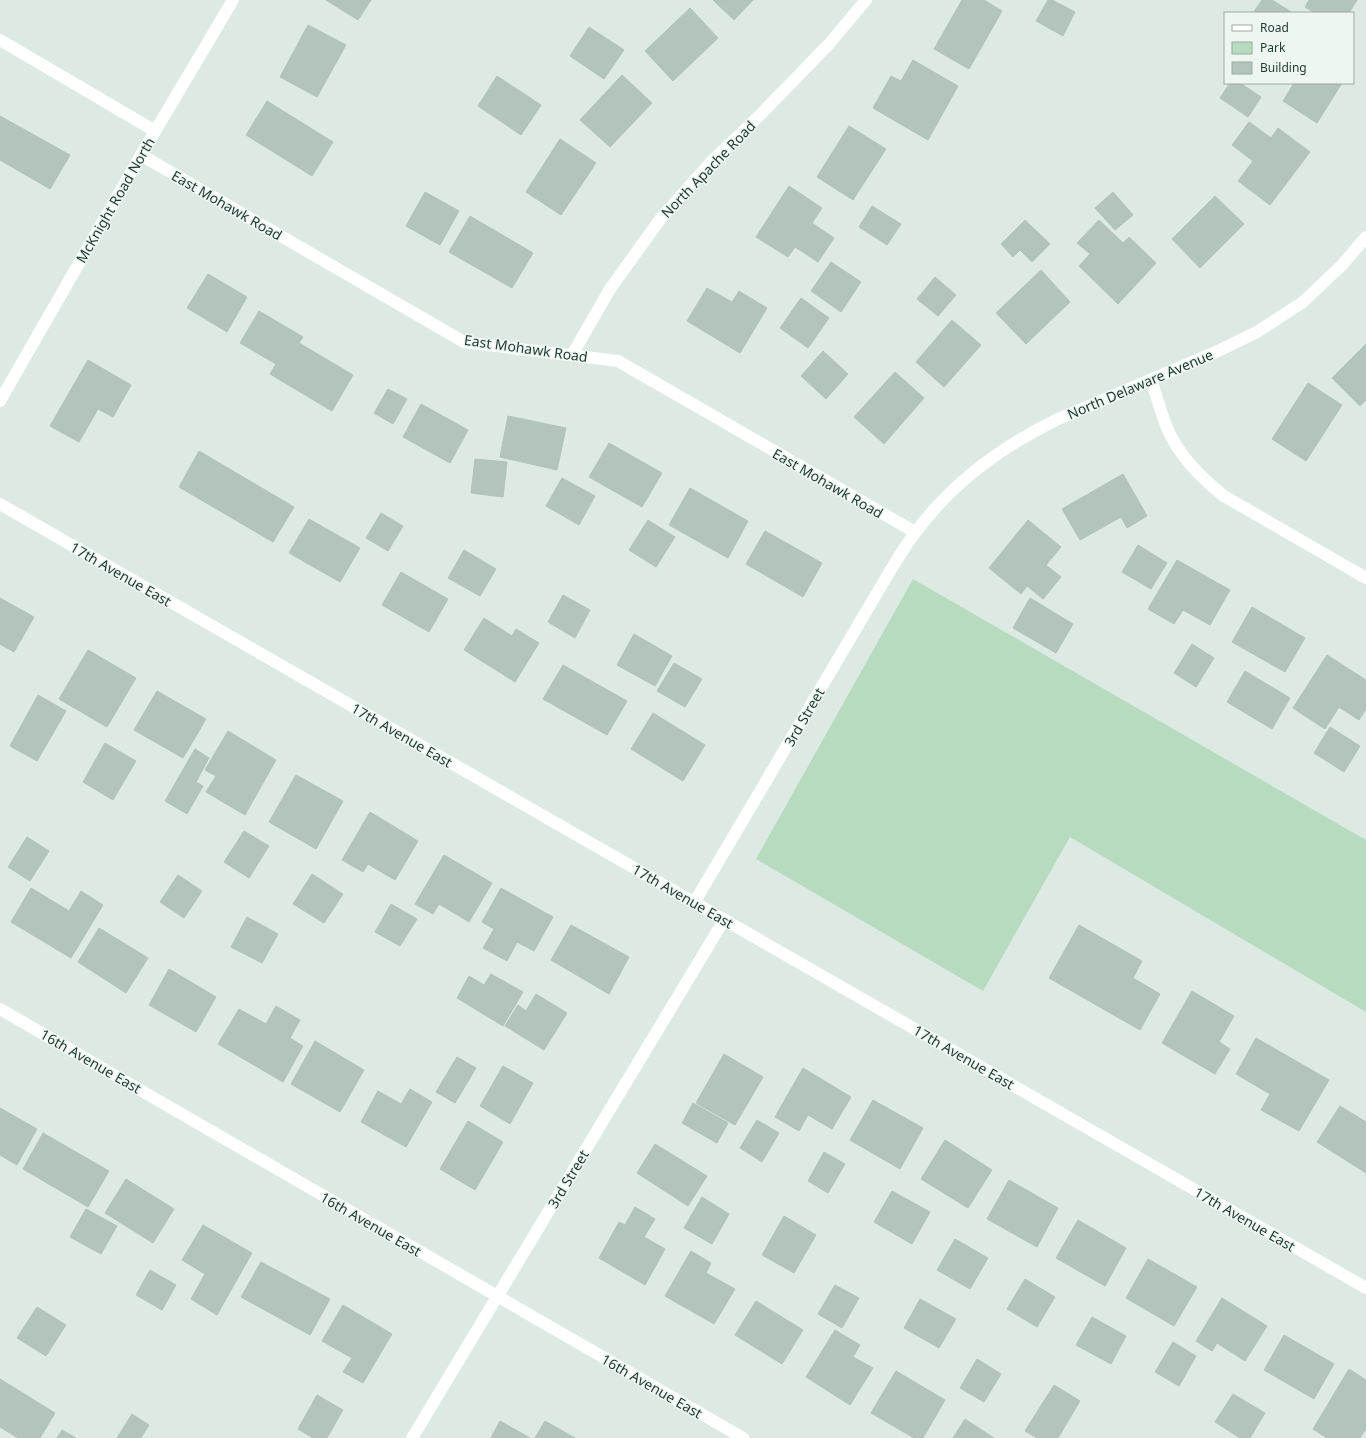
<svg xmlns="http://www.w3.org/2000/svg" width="1366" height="1438" viewBox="0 0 1366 1438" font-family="'Noto Sans',sans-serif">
	<rect width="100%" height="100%" fill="#ddeae4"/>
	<polygon fill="#b6dbbf" points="913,579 1366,840 1366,1012 1070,837 983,991 756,859"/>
	<g fill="#b3c4bd" stroke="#b0c3bb">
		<polygon points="326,0 371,0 358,20"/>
		<polygon points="713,0 753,0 734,20"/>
		<polygon points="962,0 984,0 1002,11 969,69 934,49"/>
		<polygon points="1048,0 1052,0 1075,12 1063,36 1036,21"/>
		<polygon points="1262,0 1272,0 1293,13 1253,13"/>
		<polygon points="1309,0 1357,0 1349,13 1315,13 1305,7"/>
		<polygon points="690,8 718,38 673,81 645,51"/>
		<polygon points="308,25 346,45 317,97 280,77"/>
		<polygon points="589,27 624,50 604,79 570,56"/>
		<polygon points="913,60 958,86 928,140 873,108 891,76 901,81"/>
		<polygon points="622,75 652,103 610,147 580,120"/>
		<polygon points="497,76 541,105 521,135 478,106"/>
		<polygon points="1230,83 1240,83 1261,97 1248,117 1220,98"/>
		<polygon points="1294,83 1342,83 1317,123 1283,101"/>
		<polygon points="267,101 333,142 312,176 246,135"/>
		<polygon points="0,116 70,155 50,189 0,160"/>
		<polygon points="1249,122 1271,138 1278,128 1310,152 1270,205 1238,181 1253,161 1232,145"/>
		<polygon points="849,126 886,149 853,200 817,177"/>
		<polygon points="560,139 596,163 561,215 526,192"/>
		<polygon points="789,186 822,208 812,223 834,238 818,262 795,247 788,257 756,237"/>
		<polygon points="425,192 459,211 440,245 406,226"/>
		<polygon points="1113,192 1133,215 1115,230 1095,208"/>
		<polygon points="1215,196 1244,224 1200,268 1172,239"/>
		<polygon points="872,206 901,224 887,245 859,227"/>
		<polygon points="470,216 533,253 512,288 449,252"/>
		<polygon points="1025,220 1050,244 1032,262 1020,250 1013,257 1001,244"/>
		<polygon points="1099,220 1123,243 1129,237 1156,263 1118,304 1079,266 1090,254 1077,243"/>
		<polygon points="831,262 861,282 841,312 811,291"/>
		<polygon points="1041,270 1070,302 1026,344 996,313"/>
		<polygon points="208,274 247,297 227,332 187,308"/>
		<polygon points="935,277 956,295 938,316 917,299"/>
		<polygon points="707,288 732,302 739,291 767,308 740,353 687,321"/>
		<polygon points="801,298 829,318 808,348 780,328"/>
		<polygon points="259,311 303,337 299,343 353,375 332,411 270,374 276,364 240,343"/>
		<polygon points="952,320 981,345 944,387 916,362"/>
		<polygon points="1366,344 1366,400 1360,406 1332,378"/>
		<polygon points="823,351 848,374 826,399 801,376"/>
		<polygon points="88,360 131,385 113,417 98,409 79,442 50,426"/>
		<polygon points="895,372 924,398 884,444 854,417"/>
		<polygon points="1308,383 1342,405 1306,461 1272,439"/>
		<polygon points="388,389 407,399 393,424 374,413"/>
		<polygon points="421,404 468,430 450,463 403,437"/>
		<polygon points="508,416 566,428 557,470 500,457"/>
		<polygon points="609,443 662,473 642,507 589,477"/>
		<polygon points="199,451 294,507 273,542 179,487"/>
		<polygon points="475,459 507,462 503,497 471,493"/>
		<polygon points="1123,474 1147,516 1127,528 1121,517 1080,540 1062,509"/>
		<polygon points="562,478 595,496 579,525 546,506"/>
		<polygon points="690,488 748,521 728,558 669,525"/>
		<polygon points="381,513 403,526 388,551 366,538"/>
		<polygon points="309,519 360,548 340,582 289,553"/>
		<polygon points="648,520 675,537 656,567 629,550"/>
		<polygon points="1028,520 1061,547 1046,565 1061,577 1043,599 1027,586 1021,594 989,568"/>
		<polygon points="765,531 822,563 803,597 746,564"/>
		<polygon points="1138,545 1167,563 1151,589 1122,572"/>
		<polygon points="464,550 496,569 480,596 448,578"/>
		<polygon points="1177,560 1230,590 1210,625 1183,610 1174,624 1148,609"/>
		<polygon points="401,572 448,599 429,632 382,605"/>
		<polygon points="563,595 590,610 575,638 548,622"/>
		<polygon points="0,598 34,617 14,652 0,644"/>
		<polygon points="1030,598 1073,624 1056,653 1013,628"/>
		<polygon points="1252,607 1305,638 1285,672 1232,642"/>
		<polygon points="484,618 512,636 516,629 539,643 515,682 464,650"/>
		<polygon points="634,634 672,656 655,686 617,665"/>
		<polygon points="1192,644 1214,658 1196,687 1174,673"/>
		<polygon points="88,650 136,678 107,727 59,699"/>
		<polygon points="1327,655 1366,680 1366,709 1359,720 1339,707 1325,729 1293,708"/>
		<polygon points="674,663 702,679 685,707 657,691"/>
		<polygon points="563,665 627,701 607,735 543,699"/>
		<polygon points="1245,671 1290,698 1272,729 1227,702"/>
		<polygon points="157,691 206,719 183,758 134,730"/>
		<polygon points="38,695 66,711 37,761 10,746"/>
		<polygon points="653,713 705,745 683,781 631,749"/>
		<polygon points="1330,727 1360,746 1344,772 1314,753"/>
		<polygon points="228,731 276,760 245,815 206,792 216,776 205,770"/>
		<polygon points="105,743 136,761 113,800 83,782"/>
		<polygon points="195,749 209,758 196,782 203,786 187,814 165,801"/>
		<polygon points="296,775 343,801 316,849 269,822"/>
		<polygon points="370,812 418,841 395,880 368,864 363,872 342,860"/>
		<polygon points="244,831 269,846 249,878 224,862"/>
		<polygon points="27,837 49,851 30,881 8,867"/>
		<polygon points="444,855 492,883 469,922 439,904 433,914 415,904"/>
		<polygon points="312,874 343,894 324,923 293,904"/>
		<polygon points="178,875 202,891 184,918 160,902"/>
		<polygon points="31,888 69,911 81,891 103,905 71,958 11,922"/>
		<polygon points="501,888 553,917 534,951 517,942 507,961 483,948 494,929 482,922"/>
		<polygon points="391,904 417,919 400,946 375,932"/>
		<polygon points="247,917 278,934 262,963 231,947"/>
		<polygon points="571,925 629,957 609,994 551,960"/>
		<polygon points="1079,925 1142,961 1133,978 1160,994 1140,1030 1049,978"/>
		<polygon points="99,928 148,958 126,993 78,962"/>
		<polygon points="169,969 216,997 196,1032 149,1005"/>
		<polygon points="491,974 523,992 503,1026 457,998 469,976 484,985"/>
		<polygon points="1192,991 1234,1016 1219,1042 1230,1049 1215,1074 1162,1043"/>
		<polygon points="536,994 567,1013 544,1050 505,1026 518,1005 526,1011"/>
		<polygon points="276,1006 300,1020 290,1038 303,1046 283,1082 218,1044 239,1009 266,1024"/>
		<polygon points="1256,1038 1329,1080 1299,1131 1261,1110 1270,1094 1236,1074"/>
		<polygon points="315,1041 364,1070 340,1112 291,1084"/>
		<polygon points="724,1054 763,1077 735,1125 696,1103"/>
		<polygon points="457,1057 476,1068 455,1103 436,1092"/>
		<polygon points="503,1066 533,1083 510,1124 480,1106"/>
		<polygon points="803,1068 851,1097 832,1129 808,1115 799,1131 775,1117"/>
		<polygon points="410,1089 432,1102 406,1147 361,1122 378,1091 401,1104"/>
		<polygon points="873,1100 923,1128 900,1169 850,1140"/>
		<polygon points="693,1103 728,1123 717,1143 682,1123"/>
		<polygon points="1340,1106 1366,1122 1366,1173 1317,1142"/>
		<polygon points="0,1108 37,1129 17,1165 0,1155"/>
		<polygon points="757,1120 779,1133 762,1162 740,1148"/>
		<polygon points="468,1121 503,1142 475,1190 440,1169"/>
		<polygon points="43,1133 109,1171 88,1207 23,1169"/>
		<polygon points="945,1140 992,1170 968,1208 921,1179"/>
		<polygon points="655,1144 707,1176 688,1206 637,1173"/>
		<polygon points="824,1152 845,1164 828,1193 808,1181"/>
		<polygon points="126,1179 174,1209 153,1243 105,1213"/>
		<polygon points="1009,1180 1058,1208 1037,1247 987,1219"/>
		<polygon points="892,1191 930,1212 912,1244 874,1222"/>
		<polygon points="702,1197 729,1214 712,1244 684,1228"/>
		<polygon points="635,1207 655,1219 644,1237 665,1249 645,1285 599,1258 619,1222 625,1225"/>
		<polygon points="86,1209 117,1226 101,1254 70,1237"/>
		<polygon points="784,1216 816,1235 794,1273 762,1255"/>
		<polygon points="1078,1220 1126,1248 1105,1286 1056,1258"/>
		<polygon points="203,1225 252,1253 217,1315 191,1299 205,1274 182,1260"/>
		<polygon points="955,1239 988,1258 970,1289 937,1270"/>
		<polygon points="691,1251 711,1263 706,1273 735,1289 714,1324 665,1296"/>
		<polygon points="1148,1259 1197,1287 1174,1326 1126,1298"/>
		<polygon points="261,1262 330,1299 310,1335 241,1297"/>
		<polygon points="150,1270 176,1285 162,1310 136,1295"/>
		<polygon points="1025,1279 1055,1297 1037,1327 1007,1309"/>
		<polygon points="835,1285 859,1298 842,1328 818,1314"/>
		<polygon points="1222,1298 1267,1326 1245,1361 1217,1343 1212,1351 1196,1341"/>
		<polygon points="920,1299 956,1319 939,1348 904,1328"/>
		<polygon points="756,1301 803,1330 782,1364 735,1335"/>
		<polygon points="343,1305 392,1334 363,1383 343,1372 352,1358 322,1341"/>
		<polygon points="37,1307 66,1325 46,1356 17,1338"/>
		<polygon points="1092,1317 1126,1336 1111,1364 1076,1345"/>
		<polygon points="835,1330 860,1345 853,1357 873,1368 850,1405 806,1377"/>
		<polygon points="1284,1335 1334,1364 1314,1399 1264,1370"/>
		<polygon points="1173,1342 1196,1356 1179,1386 1155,1372"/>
		<polygon points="977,1359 1001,1374 984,1402 960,1388"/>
		<polygon points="1349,1369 1366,1380 1366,1429 1360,1438 1327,1438 1313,1429"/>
		<polygon points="896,1371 945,1400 923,1438 914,1438 871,1413"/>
		<polygon points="0,1379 55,1413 40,1438 18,1438 0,1427"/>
		<polygon points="1054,1385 1080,1401 1058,1438 1037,1438 1025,1431"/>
		<polygon points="1233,1394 1265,1413 1250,1438 1240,1438 1215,1422"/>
		<polygon points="317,1395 343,1410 327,1438 313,1438 298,1429"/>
		<polygon points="132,1414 149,1425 141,1438 117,1438"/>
		<polygon points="965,1419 994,1438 953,1438"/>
		<polygon points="500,1421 530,1438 491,1438"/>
		<polygon points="545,1421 575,1438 535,1438"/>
		<polygon points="62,1430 76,1438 57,1438"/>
	</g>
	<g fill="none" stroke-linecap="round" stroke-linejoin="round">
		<g stroke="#fff" stroke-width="12">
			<polyline points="0,40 155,131"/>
			<polyline points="141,155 464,342 618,361 915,532"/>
			<polyline points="572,355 610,289 661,218 712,161 761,114 829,44 866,0"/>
			<path d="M1151,380C1157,396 1161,414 1168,430C1180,457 1201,478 1224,496L1366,578"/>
			<polyline points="0,401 141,155 233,0"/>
			<polyline points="0,504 1366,1288"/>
			<path d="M694,903L893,566C900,555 907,543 915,533C951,484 1001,447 1056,420L1218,351L1257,332L1303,302L1342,265L1366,237"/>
			<polyline points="0,1009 743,1438"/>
			<polyline points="412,1438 724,920"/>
		</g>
	</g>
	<g text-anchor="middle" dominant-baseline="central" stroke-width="3" stroke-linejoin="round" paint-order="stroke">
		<g font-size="14" fill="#1f3932" stroke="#eef6f2">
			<text transform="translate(708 169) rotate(-46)">North Apache Road</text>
			<text transform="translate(115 200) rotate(-60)">McKnight Road North</text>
			<text transform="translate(227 205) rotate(30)">East Mohawk Road</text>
			<text transform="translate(526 348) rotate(8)">East Mohawk Road</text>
			<text transform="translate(1140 384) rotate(-23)">North Delaware Avenue</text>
			<text transform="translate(828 483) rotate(30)">East Mohawk Road</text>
			<text transform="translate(121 574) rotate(30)">17th Avenue East</text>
			<text transform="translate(804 717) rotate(-60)">3rd Street</text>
			<text transform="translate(402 735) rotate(30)">17th Avenue East</text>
			<text transform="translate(683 896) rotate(30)">17th Avenue East</text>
			<text transform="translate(964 1057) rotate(30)">17th Avenue East</text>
			<text transform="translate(91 1061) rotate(30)">16th Avenue East</text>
			<text transform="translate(568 1179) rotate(-59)">3rd Street</text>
			<text transform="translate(1245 1219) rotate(30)">17th Avenue East</text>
			<text transform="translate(371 1224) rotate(30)">16th Avenue East</text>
			<text transform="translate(652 1386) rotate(30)">16th Avenue East</text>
		</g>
	</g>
	<rect x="1224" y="12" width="130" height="72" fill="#eef6f2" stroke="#9baaa5"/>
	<rect x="1232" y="25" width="20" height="6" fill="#ffffff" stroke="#9baaa5"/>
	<text x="1260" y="32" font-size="12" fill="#1f3932">Road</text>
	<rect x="1232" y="42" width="20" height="12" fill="#b6dbbf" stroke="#9baaa5"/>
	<text x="1260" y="52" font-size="12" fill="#1f3932">Park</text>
	<rect x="1232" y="62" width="20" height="12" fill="#b3c4bd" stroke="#9baaa5"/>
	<text x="1260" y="72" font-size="12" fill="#1f3932">Building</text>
</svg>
